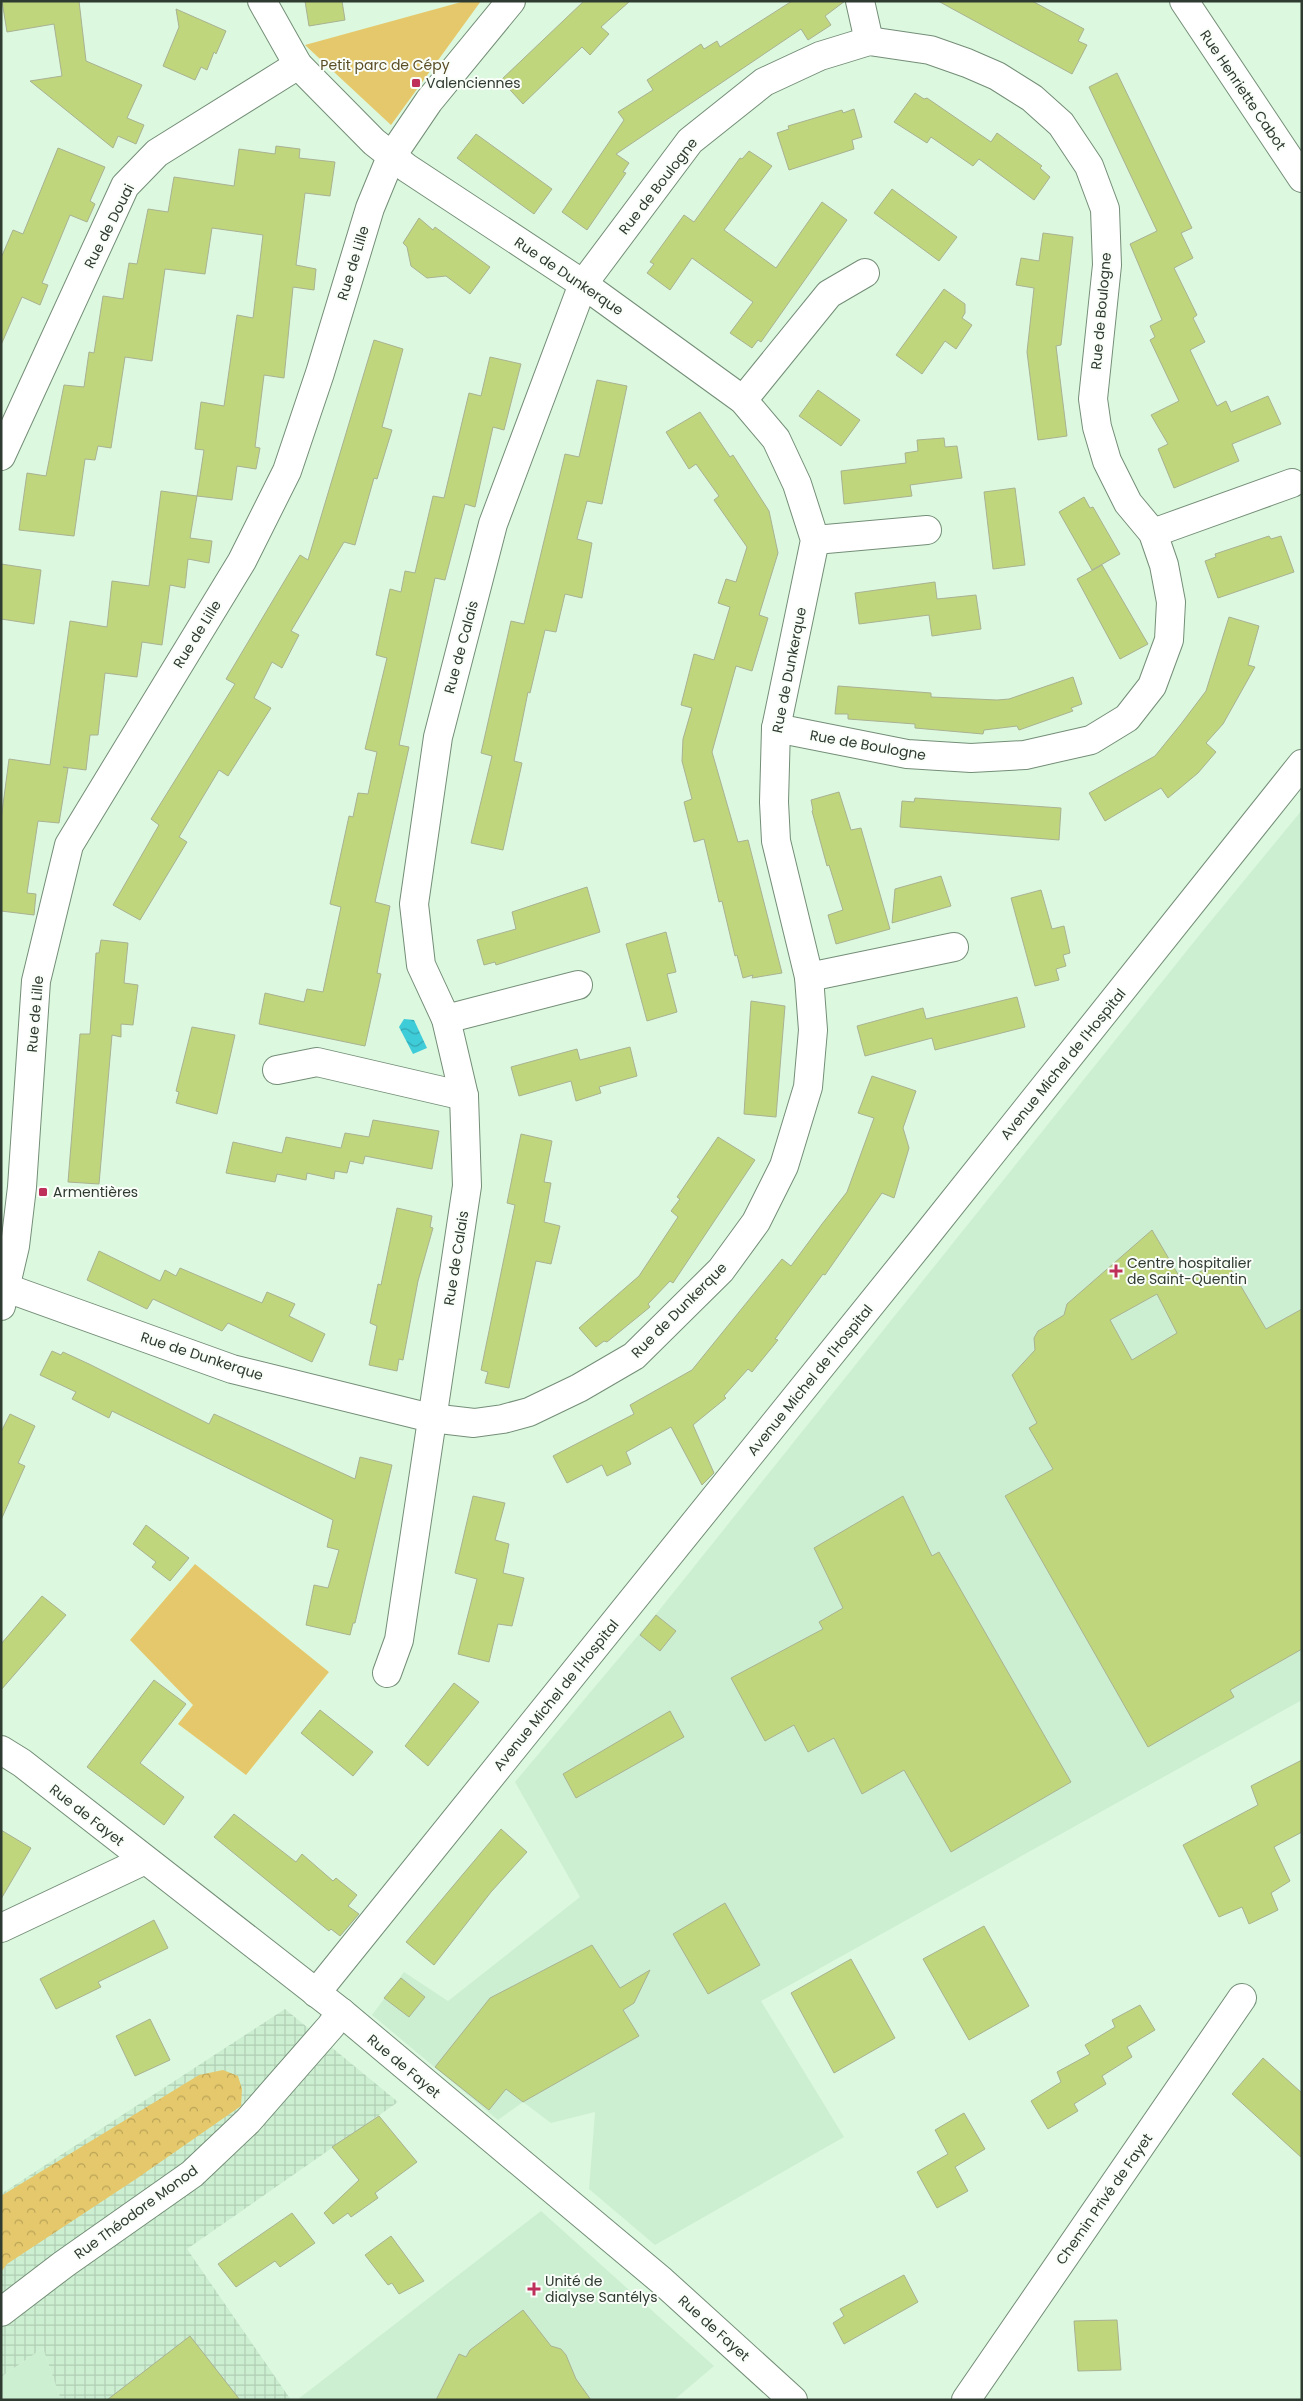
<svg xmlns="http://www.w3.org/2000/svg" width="1303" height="2401" viewBox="0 0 1303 2401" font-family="Poppins,sans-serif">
	<defs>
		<pattern id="industrial-grid" width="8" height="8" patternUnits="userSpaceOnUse" patternTransform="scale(1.25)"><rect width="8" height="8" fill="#cdefd1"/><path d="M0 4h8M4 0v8" fill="none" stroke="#b0ceb4"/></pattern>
		<pattern id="forest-crowns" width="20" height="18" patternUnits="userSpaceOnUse" patternTransform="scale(1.25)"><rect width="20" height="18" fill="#e5c86b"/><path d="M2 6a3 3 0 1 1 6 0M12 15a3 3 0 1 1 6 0" fill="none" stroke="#baa358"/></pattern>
		<pattern id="water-waves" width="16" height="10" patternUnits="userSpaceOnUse" patternTransform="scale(1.25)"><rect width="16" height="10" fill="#3eccd9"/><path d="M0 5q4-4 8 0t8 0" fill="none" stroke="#34a7b0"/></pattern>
	</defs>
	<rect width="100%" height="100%" fill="#dcf8df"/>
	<g fill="#cdefd1">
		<polygon points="1302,810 1302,1700 761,2001 844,2137 655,2245 589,2189 595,2112 551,2123 523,2102 498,2120 372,2015 404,1972 448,2001 580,1897 515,1782 661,1608 1201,933"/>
		<polygon points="541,2211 714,2366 674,2400 297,2400"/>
		<polygon points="43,2348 61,2400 1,2400 1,2377"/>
	</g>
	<polygon fill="url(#industrial-grid)" points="285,2009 398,2102 187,2249 291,2400 61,2400 43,2348 1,2377 1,2194"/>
	<polygon fill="url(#forest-crowns)" points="223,2070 238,2076 242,2089 241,2106 136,2179 7,2264 1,2272 1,2196 199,2075"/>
	<g fill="#e5c86b">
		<polygon points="465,1 481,1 391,125 305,45"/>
		<polygon points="195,1564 329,1672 246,1775 178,1724 193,1705 130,1640"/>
	</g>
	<polygon fill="url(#water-waves)" points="404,1019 414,1020 427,1048 413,1054 399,1027"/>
	<g fill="#c0d67c" stroke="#a9b292" fill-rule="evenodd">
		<polygon points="2,1 79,1 86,61 142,85 127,118 144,125 136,144 118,136 113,148 30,81 62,76 54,24 7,32"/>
		<polygon points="305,1 342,1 345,20 309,26"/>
		<polygon points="584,1 630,1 601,27 609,34 590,55 582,47 523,104 501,80"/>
		<polygon points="792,1 845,1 825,16 831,25 808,40 801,29 616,154 629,163 623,172 626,173 587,230 562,212 624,120 618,112 653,90 647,80 701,44 704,49 717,41 720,47"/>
		<polygon points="938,1 1032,1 1084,29 1078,41 1087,45 1072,74"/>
		<polygon points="176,9 226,31 216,54 214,52 207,70 201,67 195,80 163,66 179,27"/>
		<polygon points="1117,73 1192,228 1181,233 1193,258 1174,268 1197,315 1193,318 1205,342 1190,350 1217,406 1226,401 1231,412 1268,396 1281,424 1232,444 1239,461 1174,488 1158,449 1168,444 1151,415 1179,401 1150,340 1155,337 1150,326 1162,320 1130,244 1157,231 1089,87"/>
		<polygon points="915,93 924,99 927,98 991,142 997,133 1042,166 1040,168 1050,177 1034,200 979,159 973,166 931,137 927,143 894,122"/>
		<polygon points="854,109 862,137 852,140 854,149 789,170 777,133 789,129 788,126 842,110 843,113"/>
		<polygon points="476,134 552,189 534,214 457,158"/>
		<polygon points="276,146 300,149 299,158 335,162 330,196 305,193 296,265 316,269 314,290 293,287 284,378 264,375 255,447 260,448 256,469 237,466 232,500 197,496 204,450 195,449 201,402 224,406 237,315 253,318 263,235 212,228 205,274 165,269 152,361 125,357 111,448 98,446 95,460 85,459 74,536 19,530 27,473 46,476 64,385 84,387 89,352 94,353 103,296 123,299 129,263 137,264 148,209 168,212 174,177 234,186 239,149 275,154"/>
		<polygon points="58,148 105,167 90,201 95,204 87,222 70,215 42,283 48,285 40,305 22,297 1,345 1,258 13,230 23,234"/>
		<polygon points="749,151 772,166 724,230 776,268 822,202 847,220 761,342 758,340 752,348 730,333 753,302 692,258 670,290 647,273 654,264 650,262 684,215 694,222 740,158 742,159"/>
		<polygon points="892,189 957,237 939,261 874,213"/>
		<polygon points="419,218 433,230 435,227 490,267 470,294 446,276 427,278 411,266 407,247 403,243"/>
		<polygon points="1043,233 1073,237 1061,345 1056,346 1067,436 1038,440 1027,352 1034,288 1016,285 1021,258 1039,261"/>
		<polygon points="944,289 965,304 965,313 962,318 972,325 956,349 945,341 922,374 896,355"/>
		<polygon points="374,340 403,349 382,427 392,430 377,479 374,478 355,545 344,542 291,631 299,635 282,668 272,662 254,698 271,708 228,776 219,770 179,837 187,842 140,920 113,905 159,825 151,819 235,684 226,679 300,555 308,560"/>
		<polygon points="490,357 521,364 504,430 493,427 475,507 465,504 445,580 435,578 399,745 409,747 375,902 390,906 377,973 381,974 365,1046 259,1024 265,993 304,1002 307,989 323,992 341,907 330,904 349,816 353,817 358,793 368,794 377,752 365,749 387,658 376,655 390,589 401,592 405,571 415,573 433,496 444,498 469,393 481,396"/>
		<polygon points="597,380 627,386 602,504 587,501 577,539 592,543 582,598 565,594 556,632 545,630 530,693 528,692 514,761 522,763 503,850 471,843 492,756 481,753 511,621 524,624 565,454 579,457"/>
		<polygon points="818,390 860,420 841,446 799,416"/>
		<polygon points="700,412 730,457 733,455 769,511 778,553 759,615 768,618 752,671 736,666 712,752 738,842 748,840 782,973 752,978 753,975 743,978 737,955 735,956 722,901 719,902 704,839 694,842 684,802 692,799 682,761 683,739 692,708 681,705 694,654 714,660 730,607 718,603 726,579 736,582 747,547 714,500 719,496 696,464 689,469 666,432"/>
		<polygon points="944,438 945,447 957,446 962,478 910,485 912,496 844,504 841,471 906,463 905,453 918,451 917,440"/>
		<polygon points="1015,488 1025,565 993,569 984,492"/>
		<polygon points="161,491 197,496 190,538 212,541 209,563 188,559 185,588 170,585 162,645 142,642 137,677 105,673 98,735 90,735 86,770 63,767 68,768 59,823 38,821 27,893 36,894 34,915 1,911 1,820 9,759 50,765 70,621 107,627 112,581 149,586"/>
		<polygon points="1084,497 1090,508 1093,507 1120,554 1092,570 1059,512"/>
		<polygon points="1269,536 1271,539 1281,536 1294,572 1218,598 1205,561 1216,557 1215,554"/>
		<polygon points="1,564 41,570 34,624 1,619"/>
		<polygon points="1102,565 1148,644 1120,659 1077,579"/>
		<polygon points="935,582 937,599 976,595 981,629 932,636 929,615 859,624 855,593"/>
		<polygon points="1229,617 1259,626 1248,665 1255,667 1223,724 1206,743 1216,752 1198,773 1168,798 1161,788 1105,821 1089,793 1155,756 1181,724 1206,691"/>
		<polygon points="1073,677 1082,704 1071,708 1073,711 1019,730 1017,726 984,730 983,734 915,728 915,724 848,719 848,714 835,714 838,686 931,693 931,697 997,700 1009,699"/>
		<polygon points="839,792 851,830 861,828 890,929 836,944 828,915 843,910 829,865 827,866 812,811 813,810 811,800"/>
		<polygon points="915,798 1061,808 1059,840 900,827 902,801 914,802"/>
		<polygon points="941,876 951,906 892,923 895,889"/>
		<polygon points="587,887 600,932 496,965 495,962 484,965 477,940 516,929 512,912"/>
		<polygon points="1041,890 1052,929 1064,926 1070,953 1063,955 1066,966 1056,969 1059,980 1035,986 1011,898"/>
		<polygon points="666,932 676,972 667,974 677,1012 647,1021 626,944"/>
		<polygon points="101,940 128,943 124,983 138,985 133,1025 121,1024 121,1037 112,1035 99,1184 68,1182 80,1034 90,1034 96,953 99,953"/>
		<polygon points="1017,997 1025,1027 935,1050 932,1038 865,1056 857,1026 923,1008 926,1019"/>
		<polygon points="751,1001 785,1006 776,1117 744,1114"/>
		<polygon points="192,1027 235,1035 217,1114 176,1103 179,1092 176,1091"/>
		<polygon points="630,1047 637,1076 599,1087 601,1093 576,1101 571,1081 519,1096 511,1067 577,1049 580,1060"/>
		<polygon points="872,1076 916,1091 903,1128 909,1148 894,1198 882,1193 825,1275 823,1274 775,1339 778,1340 752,1372 748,1369 724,1396 726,1398 693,1425 714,1473 702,1485 671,1427 626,1452 631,1464 607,1476 602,1465 567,1483 553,1456 634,1414 630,1405 692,1370 782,1259 791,1266 822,1224 847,1192 874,1118 858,1113"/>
		<polygon points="373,1120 439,1131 432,1169 365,1156 363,1164 350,1161 347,1173 335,1171 334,1179 307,1173 306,1180 277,1174 275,1182 226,1173 233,1142 282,1153 286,1137 341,1148 345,1133 369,1137"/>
		<polygon points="521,1134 552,1141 544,1182 551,1183 544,1222 560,1226 551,1264 536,1261 509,1388 485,1383 488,1372 481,1370 515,1205 507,1203"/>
		<polygon points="718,1137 755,1160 673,1283 670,1281 648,1304 650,1307 607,1342 604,1341 596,1347 579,1328 639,1276 678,1217 671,1211 680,1199 677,1197"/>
		<polygon points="397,1208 432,1216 430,1227 433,1228 418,1281 403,1360 399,1359 397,1371 369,1365 377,1326 370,1323 378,1284 381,1285"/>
		<path d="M1152,1230L1182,1281L1225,1259L1266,1329L1302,1309V1649L1230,1690L1234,1697L1148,1747L1005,1496L1053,1469L1029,1428L1037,1423L1012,1375L1035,1350L1034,1338L1038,1331L1064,1315L1067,1304ZM1157,1294L1177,1333L1132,1360L1110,1320Z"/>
		<polygon points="99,1251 160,1281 165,1270 176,1276 180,1268 262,1303 267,1292 295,1304 289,1316 325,1334 312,1362 228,1323 222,1331 153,1299 147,1309 87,1280"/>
		<polygon points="52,1351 61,1355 63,1352 89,1364 209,1424 214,1414 355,1479 360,1457 392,1465 355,1623 353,1623 350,1635 306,1625 314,1585 328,1588 339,1550 327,1547 333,1520 112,1411 109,1418 72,1399 76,1392 40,1375"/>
		<polygon points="10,1414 35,1426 18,1463 25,1466 1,1520 1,1432"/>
		<polygon points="473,1496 505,1503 495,1540 509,1544 503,1573 524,1578 512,1626 498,1624 489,1662 458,1654 477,1579 455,1573"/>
		<polygon points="903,1496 932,1556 939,1552 1071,1782 951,1852 904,1770 862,1794 834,1738 808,1752 794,1725 765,1741 731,1678 823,1629 819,1622 843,1608 814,1548"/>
		<polygon points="146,1525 189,1558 170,1581 152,1567 156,1562 133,1544"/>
		<polygon points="42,1596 66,1615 1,1690 1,1644"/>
		<polygon points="656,1615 676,1631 660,1651 640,1635"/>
		<polygon points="154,1680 186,1704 140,1763 184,1797 164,1825 87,1767"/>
		<polygon points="454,1683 479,1702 428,1766 405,1746"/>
		<polygon points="320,1710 373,1752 353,1776 301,1733"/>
		<polygon points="670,1711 684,1737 576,1798 563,1774"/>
		<polygon points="1302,1760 1302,1832 1274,1847 1290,1881 1271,1893 1278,1910 1249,1924 1242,1907 1219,1917 1183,1845 1258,1805 1251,1786"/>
		<polygon points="234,1814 296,1862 302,1854 333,1881 336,1878 357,1895 348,1906 359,1914 340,1936 331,1929 329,1931 214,1837"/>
		<polygon points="501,1829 527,1852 491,1892 434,1965 406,1942"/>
		<polygon points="1,1830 31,1848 1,1899"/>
		<polygon points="725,1903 760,1965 708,1994 673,1934"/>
		<polygon points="154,1920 168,1948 98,1982 101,1987 56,2009 40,1979"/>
		<polygon points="984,1926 1029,2006 969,2040 923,1959"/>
		<polygon points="592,1945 620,1988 650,1970 634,2003 623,2010 639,2036 523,2102 506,2089 489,2110 435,2067 490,1998"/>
		<polygon points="851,1959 895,2038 834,2073 791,1993"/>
		<polygon points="401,1978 425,1997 409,2017 384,1998"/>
		<polygon points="1140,2005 1155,2030 1127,2047 1132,2057 1102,2076 1106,2084 1074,2104 1078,2111 1048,2129 1031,2101 1061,2082 1057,2072 1090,2054 1085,2045 1115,2027 1112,2020"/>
		<polygon points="150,2019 170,2060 135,2076 116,2036"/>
		<polygon points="1263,2058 1302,2093 1302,2158 1232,2094"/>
		<polygon points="964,2113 985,2149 955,2167 968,2191 937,2208 917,2172 948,2154 935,2130"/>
		<polygon points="379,2116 417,2162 375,2193 378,2198 351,2217 348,2213 333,2224 324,2213 359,2180 332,2147"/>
		<polygon points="292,2213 315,2243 280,2267 275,2261 236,2287 218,2264"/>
		<polygon points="391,2236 424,2281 399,2294 392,2283 388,2285 365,2255"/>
		<polygon points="904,2275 918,2302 844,2344 833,2323 844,2316 840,2309"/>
		<polygon points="523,2310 551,2346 561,2349 566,2355 576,2379 591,2400 436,2400 459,2354 466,2357 470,2350"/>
		<polygon points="1117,2320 1121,2370 1078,2371 1074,2321"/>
		<polygon points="190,2336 240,2400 107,2400"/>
	</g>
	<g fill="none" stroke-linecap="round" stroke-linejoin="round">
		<g stroke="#748e77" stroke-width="30">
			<g id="minor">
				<polyline points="860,1 869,41"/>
				<polyline points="1184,1 1302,178"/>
				<polyline points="743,400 829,294 865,273"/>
				<polyline points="1,456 125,186 157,153 298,65"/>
				<polyline points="1153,533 1292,483"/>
				<polyline points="815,540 927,530"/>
				<polyline points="809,977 954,947"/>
				<polyline points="446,1019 578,985"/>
				<polyline points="277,1070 317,1062 464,1096"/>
				<polyline points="1,1286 232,1369 431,1418 474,1423 503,1419 529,1412 579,1388 634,1356 721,1270 756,1222 784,1166 808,1087 813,1030 809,977 776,841 774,802 776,728 815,540 797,484 776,439 743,400 583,284 407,168 374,142 298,65 262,1"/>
				<polyline points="1,1306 15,1246 22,1187 36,981 69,845 242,561 287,471 320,373 370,208 391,157 429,101 511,1"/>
				<polyline points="387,1673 399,1640 467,1186 464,1096 446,1019 421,965 414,904 438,737 493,524 583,284 690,141 764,82 820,56 869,41 930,50 967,63 997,76 1032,98 1061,124 1089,166 1105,209 1107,265 1093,399 1097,427 1107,461 1128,503 1153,533 1164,565 1171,602 1169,640 1152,686 1127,718 1091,740 1025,755 971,758 907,754 776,728"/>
				<polyline points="1,1928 145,1860"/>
				<polyline points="316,1993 921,1242 1302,764"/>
				<polyline points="1,2312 64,2264 192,2174 248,2121 331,2026 341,2012"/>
				<polyline points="966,2400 1242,1998"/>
			</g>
		</g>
		<g stroke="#748e77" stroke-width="30">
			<polyline id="major" points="1,1750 22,1763 341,2012 662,2281 793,2400"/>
		</g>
		<use href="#minor" stroke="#fff" stroke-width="28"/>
		<use href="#major" stroke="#fff" stroke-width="28"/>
	</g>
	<g fill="#be2f5a" stroke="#f9fef9" stroke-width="2">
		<rect x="411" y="78" width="10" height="10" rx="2.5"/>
		<rect x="38" y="1187" width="10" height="10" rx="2.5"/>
		<path d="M1113.5 1263.5h5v5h5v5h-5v5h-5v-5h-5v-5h5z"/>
		<path d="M531.5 2281.5h5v5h5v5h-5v5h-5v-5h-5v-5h5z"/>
	</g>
	<g text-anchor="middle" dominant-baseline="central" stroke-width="4" stroke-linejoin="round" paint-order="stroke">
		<g font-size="14" fill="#5a4e26" stroke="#f9fef9">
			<text x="385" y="65">Petit parc de Cépy</text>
		</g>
		<g font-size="14" fill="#2f3a30" stroke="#f9fef9" text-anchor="start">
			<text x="426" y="83">Valenciennes</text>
			<text x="53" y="1192">Armentières</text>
			<text x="1127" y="1263">Centre hospitalier<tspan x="1127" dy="16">de Saint-Quentin</tspan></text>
			<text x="545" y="2281">Unité de<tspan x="545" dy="16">dialyse Santélys</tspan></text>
		</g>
		<g font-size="14" fill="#2f3a30" stroke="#f9fef9">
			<text transform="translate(1243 90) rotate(56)">Rue Henriette Cabot</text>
			<text transform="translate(658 186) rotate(-52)">Rue de Boulogne</text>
			<text transform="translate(109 226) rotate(-63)">Rue de Douai</text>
			<text transform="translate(353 263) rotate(-73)">Rue de Lille</text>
			<text transform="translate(569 276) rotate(34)">Rue de Dunkerque</text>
			<text transform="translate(1101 311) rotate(-85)">Rue de Boulogne</text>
			<text transform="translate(197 634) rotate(-58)">Rue de Lille</text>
			<text transform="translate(461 647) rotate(-75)">Rue de Calais</text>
			<text transform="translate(789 670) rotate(-79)">Rue de Dunkerque</text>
			<text transform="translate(868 745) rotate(10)">Rue de Boulogne</text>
			<text transform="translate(35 1014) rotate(-85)">Rue de Lille</text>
			<text transform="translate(1063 1064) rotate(-51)">Avenue Michel de l'Hospital</text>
			<text transform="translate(456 1258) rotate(-81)">Rue de Calais</text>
			<text transform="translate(679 1310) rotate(-45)">Rue de Dunkerque</text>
			<text transform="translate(202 1356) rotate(18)">Rue de Dunkerque</text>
			<text transform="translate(810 1380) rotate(-51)">Avenue Michel de l'Hospital</text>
			<text transform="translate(556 1695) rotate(-51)">Avenue Michel de l'Hospital</text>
			<text transform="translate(87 1815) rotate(38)">Rue de Fayet</text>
			<text transform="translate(404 2066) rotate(40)">Rue de Fayet</text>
			<text transform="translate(1104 2199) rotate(-55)">Chemin Privé de Fayet</text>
			<text transform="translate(136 2212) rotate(-36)">Rue Théodore Monod</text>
			<text transform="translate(714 2328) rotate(42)">Rue de Fayet</text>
		</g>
	</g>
	<rect width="1303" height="2401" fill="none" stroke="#2f3a30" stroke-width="5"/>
</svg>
